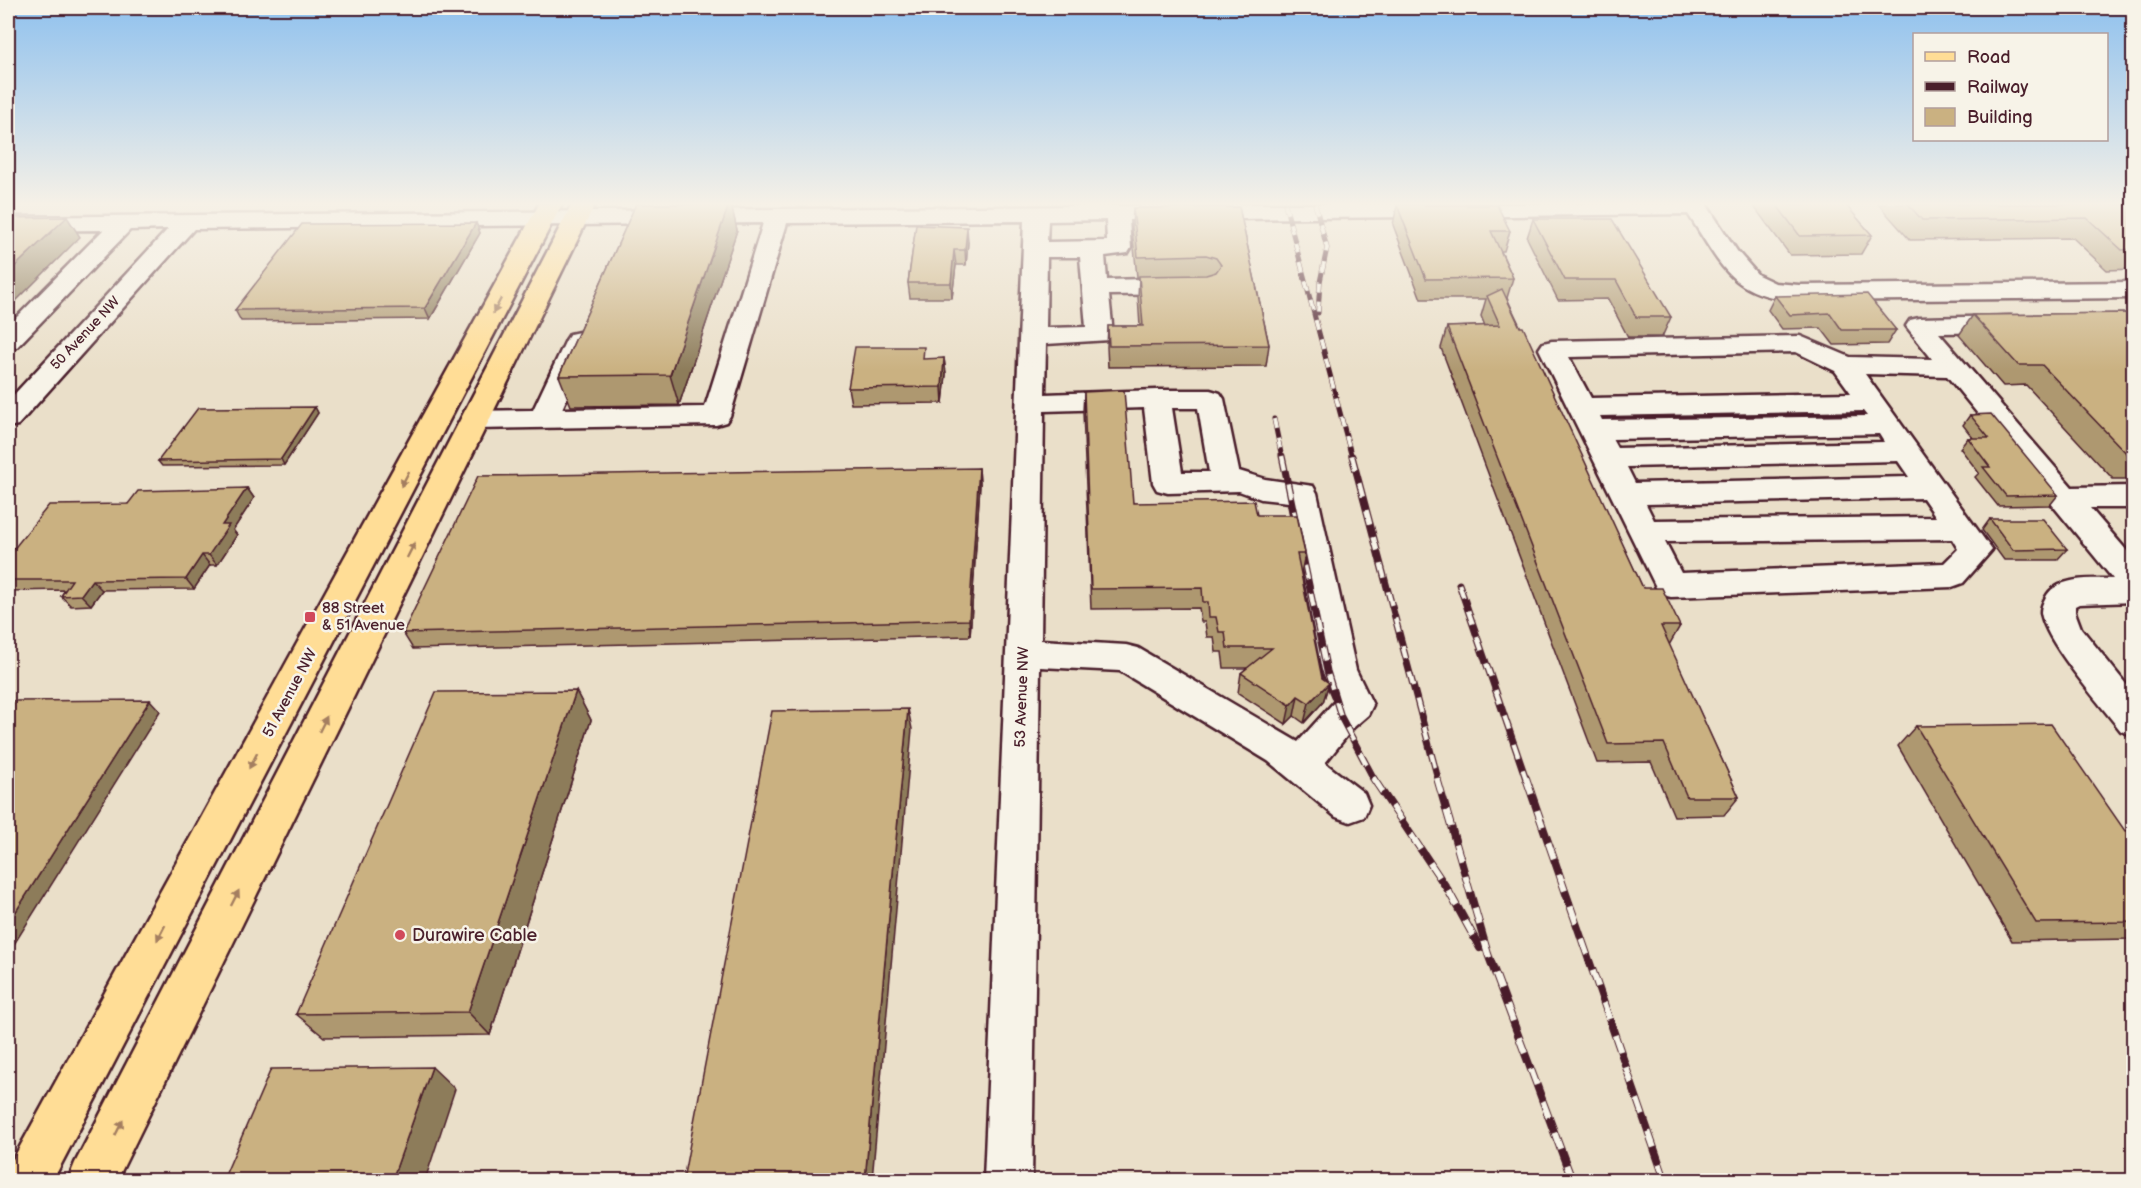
<svg xmlns="http://www.w3.org/2000/svg" width="2141" height="1188" viewBox="0 0 2141 1188" font-family="'Balsamiq Sans',sans-serif">
	<rect width="100%" height="100%" fill="#eadfc9"/>
	<filter id="ink" filterUnits="userSpaceOnUse"><feTurbulence type="fractalNoise" baseFrequency=".0167" numOctaves="2"/><feDisplacementMap in="SourceGraphic" scale="12" xChannelSelector="R" yChannelSelector="G"/><feConvolveMatrix kernelMatrix="1 2 1 2 8 2 1 2 1" color-interpolation-filters="sRGB"/></filter>
	<g filter="url(#ink)">
		<g fill="none" stroke-linecap="round" stroke-linejoin="round">
			<g stroke="#4a1f2b" stroke-width="5">
				<g id="minor">
					<path d="M1264,204H1706L1737,251L1758,275L1775,283L1799,285L2134,282V298L1799,301C1730,296 1722,266 1688,214L1129,220L1131,248L1128,253L1105,256L1107,280L1184,278L1193,281L1197,286L1193,291L1184,294L1109,295L1113,334L1109,340L1046,344L1045,394L1157,390H1210L1220,393L1224,399L1239,471L1265,479L1313,486L1317,493L1356,670L1373,705L1368,715L1354,727L1325,763L1364,793L1369,805L1364,817L1350,822L1336,817L1268,761L1120,671L1040,667L1032,1180H984L1024,221L787,223L730,416L726,422L716,425L475,429L465,427L461,420L465,413L475,411L533,410L566,340L570,334L579,332L588,334L592,340L562,409L705,407L763,223L194,229L18,425L8,427V401L168,229L130,230L17,347L8,349V326L103,230L8,231V217ZM1106,220L1107,241L1047,242L1048,221ZM1047,257H1080L1086,327L1046,328ZM1144,408L1153,483L1157,490L1168,493L1239,491L1261,499L1289,502L1322,670L1335,701L1298,742L1138,648L1126,645L1041,640L1044,411ZM1172,408H1198L1209,472H1182Z"/>
					<path d="M2010,316L2019,318L2023,324L2019,330L2010,332L1939,333L2072,487L2134,486V508H2090L2134,559V602L2079,604L2075,606V612L2081,628L2134,694V736L2121,731C2102,706 2044,641 2041,612C2041,604 2048,591 2054,588C2071,577 2094,579 2113,579L1947,376L1865,374L1992,550L1963,583L1952,587L1671,597L1659,594L1655,585L1539,349L1543,343L1552,341L1800,336L1850,357L1932,359L1906,326L1910,320L1919,318ZM1796,352L1835,371L1851,393L1591,398L1569,357ZM1863,411L1867,416L1602,420L1600,416ZM1879,434L1884,442L1617,448L1612,439ZM1898,461L1909,477L1635,483L1627,467ZM1923,498L1936,517L1654,520L1646,504ZM1952,539L1958,549L1944,563L1681,573L1665,542Z"/>
				</g>
			</g>
			<g stroke="#4a1f2b" stroke-width="5">
				<g id="major">
					<polygon points="539,204 562,204 53,1180 8,1180 11,1163"/>
					<polygon points="572,204 595,204 117,1180 68,1180 75,1163"/>
				</g>
			</g>
			<use href="#minor" fill="#f7f3e8" fill-rule="evenodd"/>
			<use href="#major" fill="#ffdd96" fill-rule="evenodd"/>
			<g stroke="#4a1f2b" stroke-width="5">
				<g id="rail-far2">
					<polyline points="1285,204 1352,458"/>
					<polyline points="1315,204 1327,248 1320,282 1318,313"/>
					<polyline points="1274,419 1282,458"/>
				</g>
			</g>
			<g stroke="#4a1f2b" stroke-width="7">
				<g id="rail-far1">
					<polyline points="1282,456 1327,671 1341,717 1374,779"/>
					<polyline points="1352,456 1438,779"/>
					<polyline points="1459,584 1526,779"/>
				</g>
			</g>
			<g stroke="#4a1f2b" stroke-width="8">
				<g id="rail">
					<polyline points="1373,778 1448,890 1480,948"/>
					<polyline points="1437,778 1488,954 1572,1180"/>
					<polyline points="1526,778 1665,1180"/>
				</g>
			</g>
			<use href="#rail-far2" stroke="#f7f3e8" stroke-width="4" stroke-dasharray="10" stroke-linecap="butt"/>
			<use href="#rail-far1" stroke="#f7f3e8" stroke-width="4.5" stroke-dasharray="14" stroke-linecap="butt"/>
			<use href="#rail" stroke="#f7f3e8" stroke-width="6" stroke-dasharray="17" stroke-linecap="butt"/>
		</g>
		<g fill="#ae986f" stroke="#4a1f2b" stroke-width="1.5">
			<polygon points="636,204 731,204 737,230 679,405 571,406 559,376"/>
			<polygon points="1752,204 1845,204 1872,235 1861,254 1790,255"/>
			<polygon points="1878,204 2133,204 2133,269 2107,270 2073,238 1910,240"/>
			<polygon points="1397,205 1510,231 1504,251 1501,251 1513,278 1507,298 1643,588 1680,626 1669,645 1739,797 1724,815 1674,816 1651,762 1597,763 1441,348 1447,327 1485,326 1481,316 1486,299 1421,299 1393,225"/>
			<polygon points="1239,207 1269,345 1266,366 1108,367 1107,347 1108,326 1140,326 1138,297 1139,277 1137,277 1132,228 1133,208"/>
			<polygon points="1533,219 1671,317 1662,337 1628,337 1608,299 1558,300 1527,238"/>
			<polygon points="476,223 480,233 430,319 241,321 235,310"/>
			<polygon points="916,225 968,242 966,265 956,265 952,298 910,298 908,283"/>
			<polygon points="1775,296 1896,330 1887,344 1834,345 1821,328 1782,329 1768,310"/>
			<polygon points="2133,313 2133,479 2113,479 2026,385 2003,386 1959,335 1973,315"/>
			<polygon points="944,358 946,374 943,403 851,404 848,388"/>
			<polygon points="1084,392 1133,503 1257,515 1305,554 1301,574 1322,678 1329,683 1323,702 1304,723 1294,716 1286,724 1238,693 1241,673 1247,668 1224,668 1222,652 1216,652 1214,637 1207,637 1205,622 1201,622 1199,608 1091,609 1083,412"/>
			<polygon points="315,407 318,413 284,465 162,466 158,461"/>
			<polygon points="1970,415 2058,495 2050,505 1998,506 1975,477 1979,473 1960,448 1968,438 1973,438 1963,425"/>
			<polygon points="979,468 980,484 970,636 413,649 403,633"/>
			<polygon points="247,488 254,498 233,530 237,535 217,565 210,565 194,589 102,590 91,605 71,606 61,596 65,590 8,591 8,556 128,504"/>
			<polygon points="1990,519 2067,549 2057,560 2004,560 1982,530"/>
			<polygon points="576,691 591,720 490,1035 324,1037 296,1014"/>
			<polygon points="1916,726 2125,831 2133,830 2133,939 2012,941 1898,746"/>
		</g>
		<g fill="#8d7c5a" stroke="#4a1f2b" stroke-width="1.5">
			<polygon points="729,204 731,204 737,230 679,405 670,375"/>
			<polygon points="67,217 80,237 8,309 8,273"/>
			<polygon points="476,223 480,233 430,319 425,308"/>
			<polygon points="967,227 968,242 966,265 965,250"/>
			<polygon points="954,250 956,265 952,298 951,283"/>
			<polygon points="944,358 946,374 943,403 942,387"/>
			<polygon points="315,407 318,413 284,465 281,459"/>
			<polygon points="979,468 980,484 970,636 969,620"/>
			<polygon points="247,488 254,498 233,530 237,535 217,565 209,555 222,525"/>
			<polygon points="202,555 210,565 194,589 186,579"/>
			<polygon points="92,580 102,590 91,605 81,595"/>
			<polygon points="1329,683 1323,702 1304,723 1309,703"/>
			<polygon points="576,691 591,720 490,1035 468,1012"/>
			<polygon points="1298,696 1294,716 1286,724 1290,705"/>
			<polygon points="150,700 160,711 8,954 8,924"/>
			<polygon points="908,709 912,729 872,1180 865,1180"/>
			<polygon points="432,1067 455,1089 425,1180 392,1180"/>
		</g>
		<g fill="#cab181" stroke="#4a1f2b" stroke-width="1.5">
			<polygon points="636,204 729,204 670,375 559,376"/>
			<polygon points="1398,204 1422,204 1424,205 1497,205 1510,231 1491,231 1513,278 1426,279 1397,205"/>
			<polygon points="1776,204 1845,204 1872,235 1800,236"/>
			<polygon points="1908,204 2133,204 2133,249 2122,250 2087,218 1922,220"/>
			<polygon points="1239,207 1269,345 1109,346 1108,326 1143,326 1139,276 1206,275 1216,272 1221,265 1216,258 1206,255 1138,257 1133,208"/>
			<polygon points="67,217 8,273 8,218"/>
			<polygon points="1533,219 1612,219 1671,317 1636,317 1616,280 1565,280"/>
			<polygon points="476,223 425,308 235,310 302,224"/>
			<polygon points="916,225 967,227 965,250 954,250 951,283 908,283"/>
			<polygon points="1502,289 1520,327 1523,327 1643,588 1662,588 1680,626 1661,626 1739,797 1687,797 1664,743 1608,744 1447,327 1500,325 1487,296"/>
			<polygon points="1867,294 1896,330 1842,330 1830,313 1790,315 1775,296"/>
			<polygon points="2133,313 2133,458 2131,458 2042,365 2018,365 1973,315"/>
			<polygon points="855,347 924,347 923,359 944,358 942,387 848,388"/>
			<polygon points="1124,390 1133,503 1254,501 1257,515 1297,515 1305,554 1297,554 1322,678 1329,683 1309,703 1298,696 1290,705 1241,673 1272,648 1227,648 1225,632 1219,632 1216,617 1209,617 1208,602 1203,602 1202,588 1091,589 1084,392"/>
			<polygon points="315,407 281,459 158,461 198,408"/>
			<polygon points="1991,414 2058,495 2006,496 1983,467 1990,467 1968,438 1989,438 1970,415"/>
			<polygon points="979,468 969,620 403,633 478,476"/>
			<polygon points="247,488 222,525 229,525 209,555 202,555 186,579 92,580 81,595 61,596 72,580 8,580 8,556 49,505 128,504 138,491"/>
			<polygon points="1990,519 2043,519 2067,549 2013,550"/>
			<polygon points="576,691 468,1012 296,1014 436,692"/>
			<polygon points="150,700 8,924 8,708 12,701"/>
			<polygon points="908,709 865,1180 683,1180 772,711"/>
			<polygon points="2051,724 2125,831 2133,830 2133,922 2036,923 1916,726"/>
			<polygon points="432,1067 392,1180 223,1180 271,1069"/>
		</g>
		<defs><path id="oneway-solid" d="M-6-.8H1V-3.2L6.5 0L1 3.2V.8H-6Z" transform="scale(1.5)"/></defs>
		<g fill="#a47e60">
			<use href="#oneway-solid" transform="translate(497 306) rotate(118)"/>
			<use href="#oneway-solid" transform="translate(405 479) rotate(118)"/>
			<use href="#oneway-solid" transform="translate(411 550) rotate(-63)"/>
			<use href="#oneway-solid" transform="translate(323 724) rotate(-64)"/>
			<use href="#oneway-solid" transform="translate(253 761) rotate(118)"/>
			<use href="#oneway-solid" transform="translate(235 898) rotate(-63)"/>
			<use href="#oneway-solid" transform="translate(161 933) rotate(118)"/>
			<use href="#oneway-solid" transform="translate(119 1128) rotate(-63)"/>
		</g>
	</g>
	<linearGradient id="sky" x2="0" y2="1"><stop stop-color="#8fc1ee"/><stop offset="0.55" stop-color="#f6f1e7"/><stop offset="1" stop-color="#f6f1e7" stop-opacity="0"/></linearGradient>
	<rect width="2141" height="371" fill="url(#sky)"/>
	<g fill="#d1495b" stroke="#f7f3e8" stroke-width="2">
		<rect x="304" y="611" width="12" height="12" rx="3"/>
		<circle cx="400" cy="935" r="6"/>
	</g>
	<g text-anchor="middle" dominant-baseline="central" stroke-width="5" stroke-linejoin="round" paint-order="stroke">
		<g font-size="14" fill="#4a1f2b" stroke="#f7f3e8">
			<text transform="translate(85 333) rotate(-47)">50 Avenue NW</text>
		</g>
		<g font-size="15" fill="#4a1f2b" stroke="#f7f3e8" text-anchor="start">
			<text x="322" y="608">88 Street<tspan x="322" dy="17">&amp; 51 Avenue</tspan></text>
		</g>
		<g font-size="15" fill="#4a1f2b" stroke="#f7f3e8">
			<text transform="translate(290 693) rotate(-62)">51 Avenue NW</text>
			<text transform="translate(1022 697) rotate(-88)">53 Avenue NW</text>
		</g>
		<g font-size="18" fill="#4a1f2b" stroke="#f7f3e8" text-anchor="start">
			<text x="412" y="935">Durawire Cable</text>
		</g>
	</g>
	<rect width="2141" height="1188" fill="none" stroke="#f7f3e8" stroke-width="30"/>
	<rect x="15" y="15" width="2111" height="1158" fill="none" stroke="#4a1f2b" stroke-width="2" filter="url(#ink)"/>
	<rect x="1913" y="33" width="195" height="108" fill="#f7f3e8" stroke="#b29e9c" stroke-width="1.5"/>
	<rect x="1925" y="52" width="30" height="9" fill="#ffdd96" stroke="#b29e9c" stroke-width="1.5"/>
	<text x="1967" y="63" font-size="18" fill="#4a1f2b">Road</text>
	<rect x="1925" y="82" width="30" height="9" fill="#4a1f2b" stroke="#b29e9c" stroke-width="1.5"/>
	<text x="1967" y="93" font-size="18" fill="#4a1f2b">Railway</text>
	<rect x="1925" y="108" width="30" height="18" fill="#cab181" stroke="#b29e9c" stroke-width="1.5"/>
	<text x="1967" y="123" font-size="18" fill="#4a1f2b">Building</text>
</svg>
